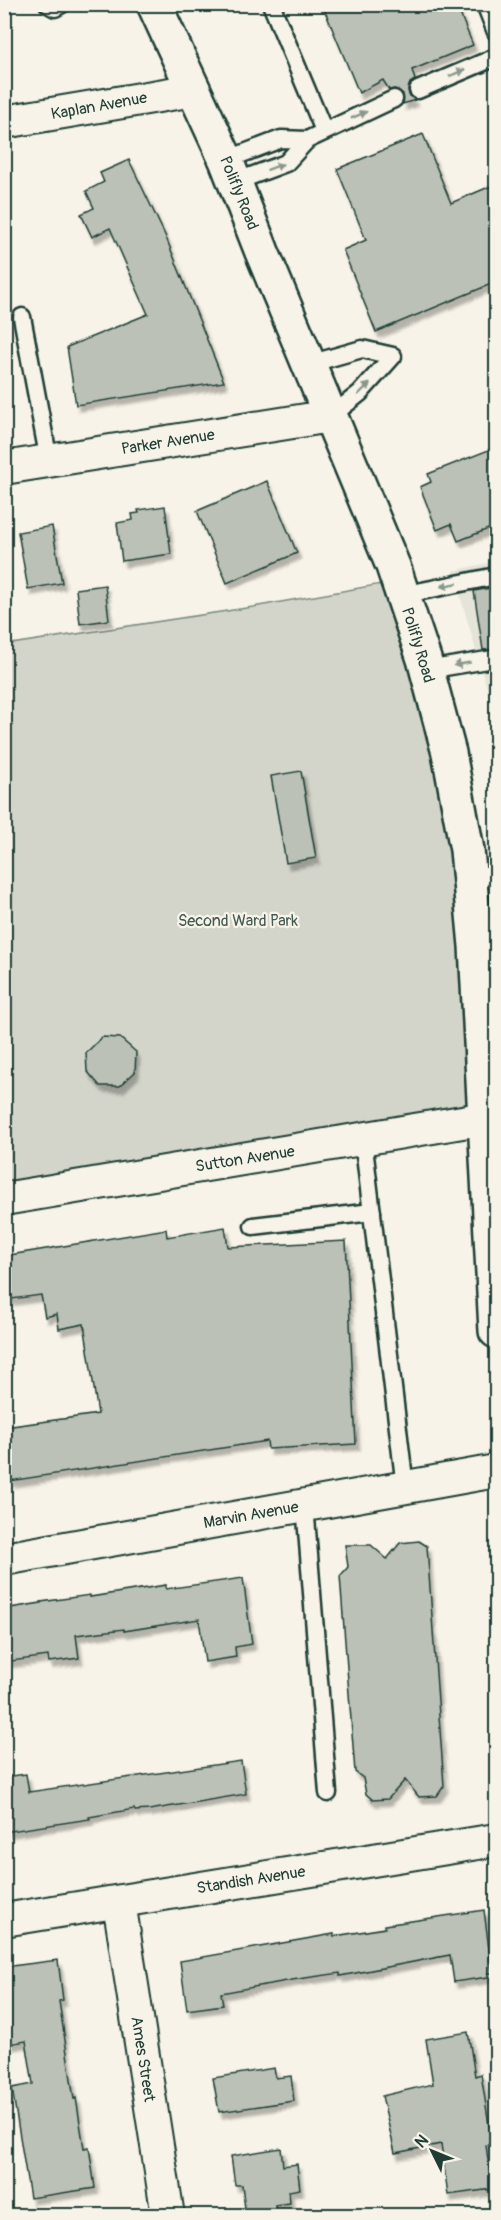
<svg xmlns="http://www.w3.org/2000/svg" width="501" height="2220" viewBox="0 0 501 2220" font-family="Pangolin,sans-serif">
	<defs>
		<filter id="shadow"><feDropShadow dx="3.5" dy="6" stdDeviation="1.5" flood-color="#0004"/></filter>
	</defs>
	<rect width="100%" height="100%" fill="#f7f3e8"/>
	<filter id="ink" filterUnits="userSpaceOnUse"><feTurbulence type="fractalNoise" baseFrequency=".0167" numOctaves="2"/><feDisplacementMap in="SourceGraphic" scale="12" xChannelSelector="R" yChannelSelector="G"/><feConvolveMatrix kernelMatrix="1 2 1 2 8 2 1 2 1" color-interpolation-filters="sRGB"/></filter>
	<g filter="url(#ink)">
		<polygon fill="#e5e4d9" points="496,561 496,720 453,571"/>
		<polygon fill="#d3d5ca" stroke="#79897f" stroke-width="1.5" points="398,581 449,753 486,1118 5,1199 5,645 253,607"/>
		<g fill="#bbc1b6" stroke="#1f3d34" stroke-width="1.5" filter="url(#shadow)">
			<polygon points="322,4 456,4 473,45 412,70 415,80 410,83 408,89 409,95 415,100 403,104 403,94 395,89 389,90 383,80 359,93"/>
			<polygon points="423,134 451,203 496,184 496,282 376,332 343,250 366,240 337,169"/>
			<polygon points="129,160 165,235 224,382 76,405 67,347 148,314 110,228 92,237 81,214 94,208 86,191 104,182 100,173"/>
			<polygon points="496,447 496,526 458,541 451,524 437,530 420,487 431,482 428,474"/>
			<polygon points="267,481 297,553 227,583 197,511"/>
			<polygon points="165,506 171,554 122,561 117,523 133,520 132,514 139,513 138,510"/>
			<polygon points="52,526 62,583 28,589 18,532"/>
			<polygon points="105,585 109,620 80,624 76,589"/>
			<polygon points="496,587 496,649 483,650 474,591"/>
			<polygon points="301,771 316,858 286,863 271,776"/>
			<polygon points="102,1037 120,1038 136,1052 135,1072 120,1086 100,1086 87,1071 86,1053"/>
			<polygon points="225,1227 228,1247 346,1241 356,1444 268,1449 267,1441 10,1481 5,1427 98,1414 84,1324 59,1329 57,1314 45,1317 41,1295 4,1300 4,1256 166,1229 167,1237"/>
			<polygon points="419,1541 427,1546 444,1786 437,1796 419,1797 405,1780 388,1799 373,1800 366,1794 363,1778 355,1772 340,1576 348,1567 345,1545 371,1545 387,1559 400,1543"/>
			<polygon points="243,1578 252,1644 235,1647 236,1657 205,1662 199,1619 124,1631 124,1629 76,1635 79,1658 49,1662 48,1656 4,1662 4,1609 41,1603 41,1602 90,1595 90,1597 166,1585 166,1589"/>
			<polygon points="241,1761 246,1794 149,1810 135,1811 134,1809 89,1817 90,1819 4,1832 4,1777 26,1774 29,1792"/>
			<polygon points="484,1910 492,1973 488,1973 488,1977 454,1982 450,1955 340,1976 340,1973 298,1979 221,1993 223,2005 187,2010 180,1961 334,1934 334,1936 385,1928 385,1925"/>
			<polygon points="58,1960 63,2000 59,2001 74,2099 76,2098 84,2148 89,2147 95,2188 30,2198 12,2088 33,2084 26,2041 9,2044 4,2016 4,1967"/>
			<polygon points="468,2032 475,2076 481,2074 492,2144 486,2145 492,2189 448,2195 441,2144 395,2153 382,2096 433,2084 426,2039"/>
			<polygon points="274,2068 276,2078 291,2076 294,2101 219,2112 213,2078"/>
			<polygon points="281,2148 283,2166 297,2164 300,2189 289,2191 290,2203 275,2205 277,2216 246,2216 242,2185 235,2185 231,2156"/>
		</g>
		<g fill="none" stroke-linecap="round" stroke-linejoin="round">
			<g stroke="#1f3d34" stroke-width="21">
				<g id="lane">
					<polyline points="48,4 55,8 62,4"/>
					<polyline points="271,4 324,131"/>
					<polyline points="485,4 496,32"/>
					<polyline points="418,90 496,57"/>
					<polyline points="226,160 281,139 307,140"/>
					<polyline points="235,182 286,163 307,140 394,99"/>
					<polyline points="22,317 49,461"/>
					<polyline points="309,364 362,349 393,356 360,393 331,416"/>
					<polyline points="402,595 496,576"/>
					<polyline points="427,670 493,659 496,660"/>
					<polyline points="469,878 496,875"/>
					<polyline points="363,1139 405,1487"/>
					<polyline points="253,1226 372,1212"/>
					<polyline points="305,1505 328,1793"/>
				</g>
			</g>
			<g stroke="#1f3d34" stroke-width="36">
				<g id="street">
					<polyline points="4,122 194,90"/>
					<polyline points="4,468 331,416"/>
					<polyline points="4,1199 486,1118"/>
					<polyline points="4,1559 496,1471"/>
					<polyline points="119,1902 168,2216"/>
					<polyline points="4,1920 496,1840"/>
				</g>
			</g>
			<g stroke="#1f3d34" stroke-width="38">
				<polyline id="secondary" points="154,4 226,160 262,252 393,566 424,659 449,753 467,850 476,946 496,1331"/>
			</g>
			<use href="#lane" stroke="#f7f3e8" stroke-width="16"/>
			<use href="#street" stroke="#f7f3e8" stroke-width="32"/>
			<use href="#secondary" stroke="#f7f3e8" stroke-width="33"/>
		</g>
		<defs><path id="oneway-solid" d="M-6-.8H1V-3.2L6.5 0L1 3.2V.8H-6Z" transform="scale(1.5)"/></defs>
		<g fill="#8b988e">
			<use href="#oneway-solid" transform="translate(457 73) rotate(-23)"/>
			<use href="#oneway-solid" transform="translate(359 115) rotate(-24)"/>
			<use href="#oneway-solid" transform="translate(275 167) rotate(-20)"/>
			<use href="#oneway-solid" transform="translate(364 389) rotate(-44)"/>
			<use href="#oneway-solid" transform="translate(449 585) rotate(169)"/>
			<use href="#oneway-solid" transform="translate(462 664) rotate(170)"/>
		</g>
	</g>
	<g text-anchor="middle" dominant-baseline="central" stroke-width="4.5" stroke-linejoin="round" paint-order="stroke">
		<g font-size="16" fill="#1f3d34" stroke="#f7f3e8">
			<text transform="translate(99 106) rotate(-10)">Kaplan Avenue</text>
			<text transform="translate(239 193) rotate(68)">Polifly Road</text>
			<text transform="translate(168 442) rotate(-9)">Parker Avenue</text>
			<text transform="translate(418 645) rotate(73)">Polifly Road</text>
			<text transform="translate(245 1159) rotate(-9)">Sutton Avenue</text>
			<text transform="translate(251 1515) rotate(-10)">Marvin Avenue</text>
			<text transform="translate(251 1880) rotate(-9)">Standish Avenue</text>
			<text transform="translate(143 2059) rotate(81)">Ames Street</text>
		</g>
		<g font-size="16" fill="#435b52" stroke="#f7f3e8">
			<text x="238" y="921">Second Ward Park</text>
		</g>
	</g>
	<rect width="501" height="2220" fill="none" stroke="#f7f3e8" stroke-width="24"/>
	<rect x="12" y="12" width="477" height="2196" fill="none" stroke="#1f3d34" stroke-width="2" filter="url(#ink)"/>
	<g transform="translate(432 2151) rotate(313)" stroke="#f7f3e8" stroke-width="4.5" paint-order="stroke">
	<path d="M0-4.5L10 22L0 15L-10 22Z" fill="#1f3d34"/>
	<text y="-9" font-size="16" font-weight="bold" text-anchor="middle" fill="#1f3d34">N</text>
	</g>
</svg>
